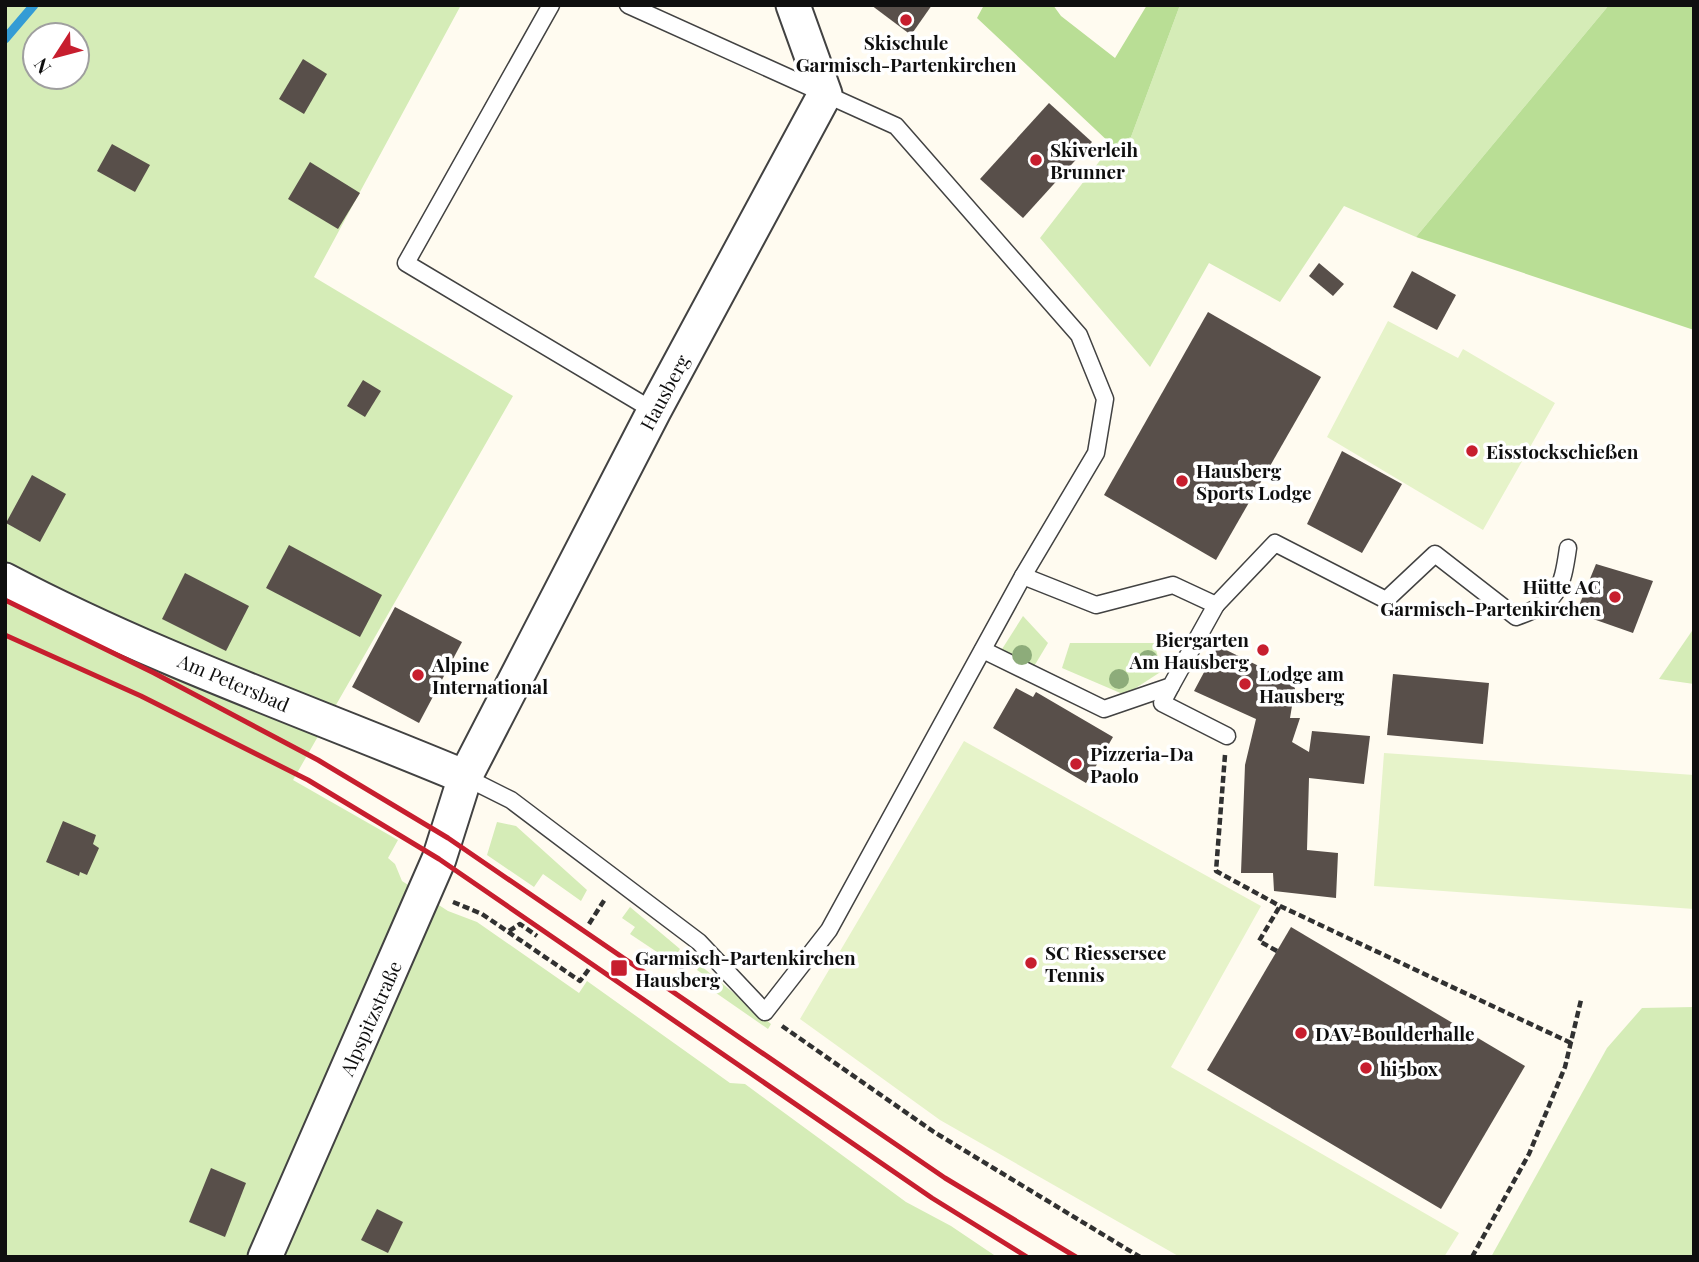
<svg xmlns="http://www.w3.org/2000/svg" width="1699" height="1262" viewBox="0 0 1699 1262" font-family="'Playfair Display',serif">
	<rect width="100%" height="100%" fill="#fffbf0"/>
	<g fill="#d5ecb7" fill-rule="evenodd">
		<path d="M5,5H461L314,277L513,396L293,780L398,840L388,858L395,864L402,881L448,911L477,922L579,993L587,981L730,1083L745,1084L906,1202L951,1226L997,1257H5ZM35,35H77V77H35Z"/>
		<polygon points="1180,5 1609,5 1416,237 1344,206 1280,302 1209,263 1150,367 1040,238 1112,145 1131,137"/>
		<polygon points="1023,616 1048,643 1030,673 997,657"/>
		<polygon points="1694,628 1694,684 1659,679"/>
		<polygon points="1070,643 1154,643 1162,671 1125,695 1062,668"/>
		<polygon points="497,822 516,826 587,890 581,901 543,874 534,887 487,855"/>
		<polygon points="630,907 680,949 672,962 630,934 635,927 622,918"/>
		<polygon points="700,965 771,1024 768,1029 706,986 710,979 697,970"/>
		<polygon points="1694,1007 1694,1257 1491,1257 1607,1048 1642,1008"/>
	</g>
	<g fill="#b9de95">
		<polygon points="984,5 1053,5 1061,16 1115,58 1147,5 1180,5 1131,137 1112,145 977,18"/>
		<polygon points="1609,5 1694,5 1694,330 1416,237"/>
	</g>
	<g fill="#e6f3c9">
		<polygon points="1388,321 1458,358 1463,349 1555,403 1483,530 1327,437"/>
		<polygon points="964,741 1261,906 1171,1067 1459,1233 1444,1257 1180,1257 940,1120 800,1019"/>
		<polygon points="1384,753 1694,775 1694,909 1374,886"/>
	</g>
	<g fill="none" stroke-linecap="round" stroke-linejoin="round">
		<polyline stroke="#349cd5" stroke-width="9" points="5,39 34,5"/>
	</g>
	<g fill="#584f4a">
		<polygon points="871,5 932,5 911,35"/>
		<polygon points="303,59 327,74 304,114 279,99"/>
		<polygon points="1049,103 1092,142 1023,218 980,179"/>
		<polygon points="112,144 150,165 135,192 97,171"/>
		<polygon points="310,162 360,193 338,229 288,199"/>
		<polygon points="1319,263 1344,284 1333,296 1309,276"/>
		<polygon points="1412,271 1456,295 1437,330 1393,307"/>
		<polygon points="1208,312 1321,377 1216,560 1104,495"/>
		<polygon points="363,380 381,391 365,417 347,406"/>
		<polygon points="1342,451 1402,484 1362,553 1307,524"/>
		<polygon points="32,475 66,494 40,542 6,523"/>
		<polygon points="289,545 382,595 360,637 266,588"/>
		<polygon points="1596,564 1653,581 1633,633 1576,613"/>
		<polygon points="185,573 249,606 226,651 162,619"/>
		<polygon points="395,607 462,642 419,723 352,687"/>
		<polygon points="1218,646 1289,681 1295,688 1290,718 1300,718 1292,742 1309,752 1312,731 1370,736 1364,784 1309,778 1307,850 1338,853 1336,898 1274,891 1273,873 1241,873 1245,765 1256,719 1194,691"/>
		<polygon points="1393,674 1489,683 1483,744 1387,735"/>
		<polygon points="1016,688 1033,697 1036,692 1113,737 1086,783 993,728"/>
		<polygon points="63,821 96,835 93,844 99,848 87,875 80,872 79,876 46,862"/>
		<polygon points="1291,927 1525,1066 1441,1209 1207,1070"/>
		<polygon points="211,1168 246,1183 225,1237 189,1222"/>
		<polygon points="377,1209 403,1222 388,1253 361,1240"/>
	</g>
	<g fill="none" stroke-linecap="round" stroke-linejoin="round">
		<g stroke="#424242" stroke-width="19">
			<g id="lane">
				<polyline points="551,5 406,263 654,411"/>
				<path d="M1023,576L1096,605L1173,585L1216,605L1275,543L1386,600L1435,554L1516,617C1558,602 1562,590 1568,548"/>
				<polyline points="983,650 1104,709 1171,686 1216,605"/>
				<polyline points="1171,686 1162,703 1227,736"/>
				<polyline points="465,777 511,800 699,942 765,1012 829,930 1023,576 1096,453 1105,399 1079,335 896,126 628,5"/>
			</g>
		</g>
		<g stroke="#424242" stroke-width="37">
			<g id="street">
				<path d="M5,580C153,658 312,713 465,777"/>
				<polyline points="265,1257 439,859 465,777 654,411 825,94 793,5"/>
			</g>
		</g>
		<g stroke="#313131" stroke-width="4.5" stroke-dasharray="7 3.5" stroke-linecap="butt">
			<polyline points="1225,755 1216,871 1280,906 1571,1043"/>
			<polyline points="453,902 482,914 580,981 589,969"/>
			<polyline points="589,924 605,899"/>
			<polyline points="509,931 520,924 537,936"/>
			<polyline points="1277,951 1259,941 1280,906"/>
			<polyline points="673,982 687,961"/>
			<polyline points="782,1026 934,1132 1140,1257"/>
			<polyline points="1472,1257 1529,1154 1565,1067 1581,1000"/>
		</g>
		<use href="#lane" stroke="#fff" stroke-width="16"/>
		<use href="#street" stroke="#fff" stroke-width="33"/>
		<g stroke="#c71e2e" stroke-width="5">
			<polyline points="5,600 154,673 318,760 448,838 945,1178 1076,1257"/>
			<polyline points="5,635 141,696 308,780 439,859 932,1198 1027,1257"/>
		</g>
	</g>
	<g fill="#8dac7a">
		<circle cx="1022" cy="655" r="10"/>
		<circle cx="1148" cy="660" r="10"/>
		<circle cx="1119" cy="679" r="10"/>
	</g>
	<g fill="#c71e2e" stroke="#fff" stroke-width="2.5">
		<circle cx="906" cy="20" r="7"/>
		<circle cx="1036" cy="160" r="7"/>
		<circle cx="1472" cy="451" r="7"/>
		<circle cx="1182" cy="481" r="7"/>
		<circle cx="1615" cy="597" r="7"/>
		<circle cx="1263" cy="650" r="7"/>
		<circle cx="418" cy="675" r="7"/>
		<circle cx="1245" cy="684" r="7"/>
		<circle cx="1076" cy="764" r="7"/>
		<circle cx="1031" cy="963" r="7"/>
		<rect x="610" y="959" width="18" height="18" rx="3.5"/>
		<circle cx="1301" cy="1033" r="7"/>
		<circle cx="1366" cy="1068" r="7"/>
	</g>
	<g text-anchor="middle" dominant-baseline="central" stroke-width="7" stroke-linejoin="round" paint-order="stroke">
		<g font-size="19" font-weight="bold" fill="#0f0f0f" stroke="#fff" text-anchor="start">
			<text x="906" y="42" text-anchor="middle">Skischule<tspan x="906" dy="22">Garmisch-Partenkirchen</tspan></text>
			<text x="1050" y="149">Skiverleih<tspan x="1050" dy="22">Brunner</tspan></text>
			<text x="1486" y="451">Eisstockschießen</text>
			<text x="1196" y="470">Hausberg<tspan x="1196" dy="22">Sports Lodge</tspan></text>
			<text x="1601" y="586" text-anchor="end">Hütte AC<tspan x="1601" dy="22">Garmisch-Partenkirchen</tspan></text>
			<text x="1249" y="639" text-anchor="end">Biergarten<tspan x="1249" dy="22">Am Hausberg</tspan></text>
			<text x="432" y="664">Alpine<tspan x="432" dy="22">International</tspan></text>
			<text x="1259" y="673">Lodge am<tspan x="1259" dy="22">Hausberg</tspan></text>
			<text x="1090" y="753">Pizzeria-Da<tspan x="1090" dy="22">Paolo</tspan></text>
			<text x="1045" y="952">SC Riessersee<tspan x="1045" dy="22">Tennis</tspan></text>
			<text x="635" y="957">Garmisch-Partenkirchen<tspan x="635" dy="22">Hausberg</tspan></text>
			<text x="1315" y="1033">DAV-Boulderhalle</text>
			<text x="1380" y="1068">hi5box</text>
		</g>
		<g font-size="19" fill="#0f0f0f" stroke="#fff">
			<text transform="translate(664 392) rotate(-62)">Hausberg</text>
			<text transform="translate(234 682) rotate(23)">Am Petersbad</text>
			<text transform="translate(370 1018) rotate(-66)">Alpspitzstraße</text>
		</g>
	</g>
	<rect width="1699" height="1262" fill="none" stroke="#0f0f0f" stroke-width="14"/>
	<g transform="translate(56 56) rotate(234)"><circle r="33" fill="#ffffff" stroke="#9f9f9f" stroke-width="2"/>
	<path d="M0-5L12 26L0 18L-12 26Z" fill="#c71e2e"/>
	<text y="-10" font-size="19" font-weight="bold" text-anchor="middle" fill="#0f0f0f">N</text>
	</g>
</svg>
